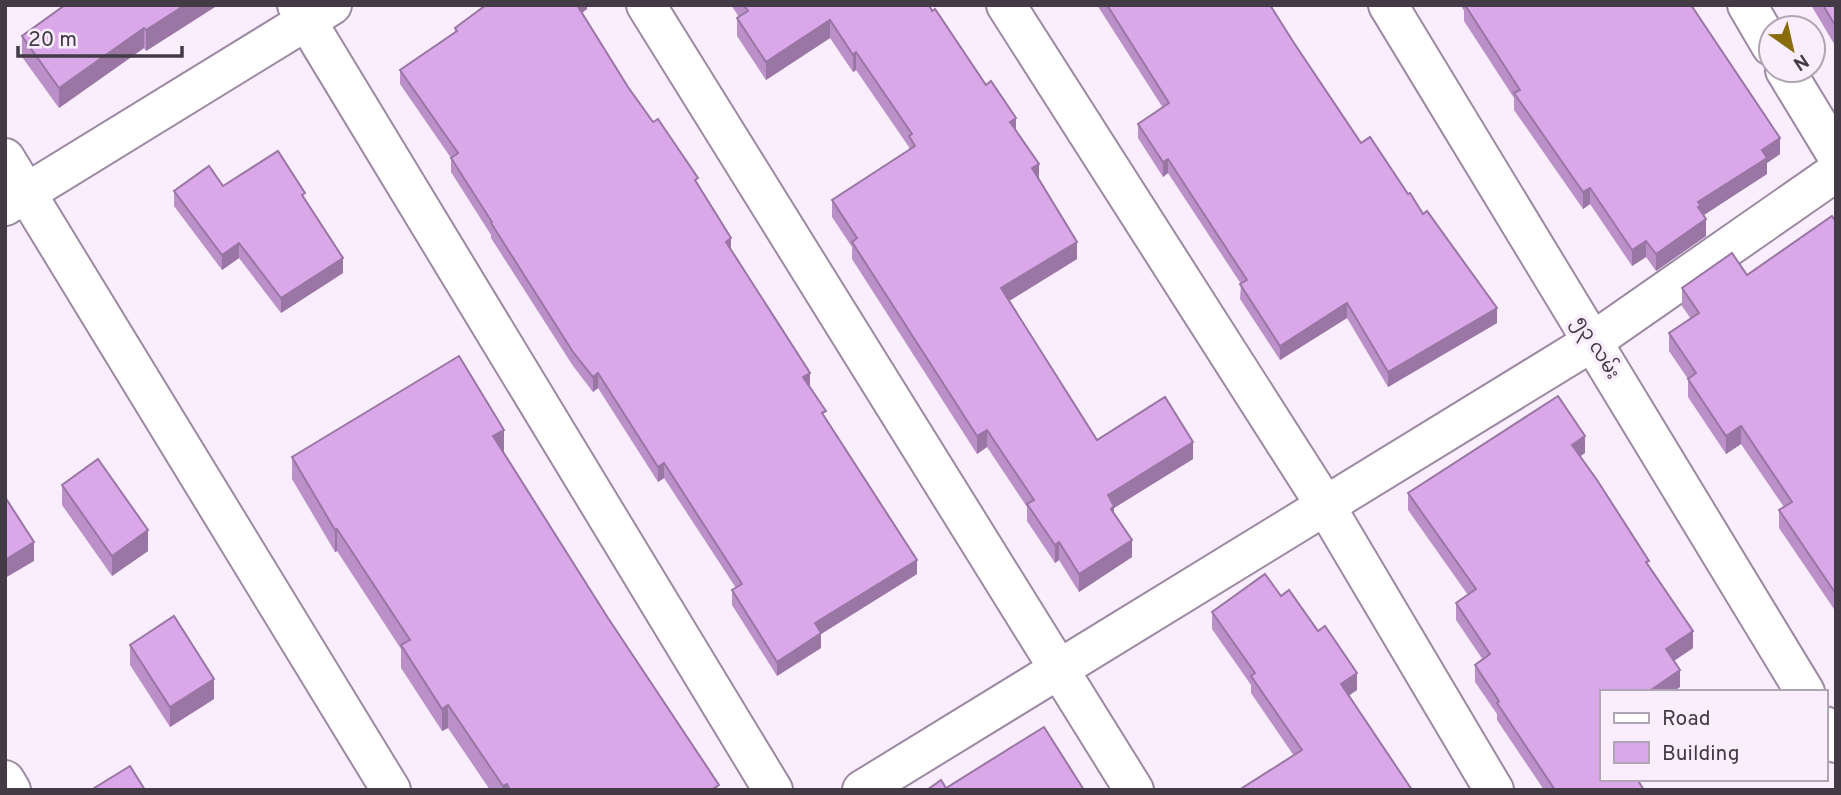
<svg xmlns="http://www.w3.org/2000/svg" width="1841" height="795" viewBox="0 0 1841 795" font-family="Overpass,'Noto Sans Myanmar',sans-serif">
	<rect width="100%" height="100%" fill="#faedfe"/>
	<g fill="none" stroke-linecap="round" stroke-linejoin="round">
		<g stroke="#9c89a2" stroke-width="42">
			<g id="minor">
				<polyline points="297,5 773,790"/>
				<polyline points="646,5 1134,790"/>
				<polyline points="1006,5 1325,505 1494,790"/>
				<polyline points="1388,5 1805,692"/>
				<polyline points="1747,5 1771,46"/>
				<polyline points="1785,70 1836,154"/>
				<polyline points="5,158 391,790"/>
				<polyline points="5,206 332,5"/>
				<polyline points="1825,726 1836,743"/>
				<polyline points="5,780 11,790"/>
				<polyline points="862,790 1592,342 1836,172"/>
			</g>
		</g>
		<use href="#minor" stroke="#fff" stroke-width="38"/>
	</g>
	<g fill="#bb90c8">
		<polygon points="65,5 218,5 146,51 144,48 59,108 22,57 22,36"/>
		<polygon points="587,5 587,9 582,13 628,87 698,185 731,251 810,387 826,419 917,574 821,634 821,648 777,676 732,605 732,590 736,588 664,478 658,482 598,388 593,392 573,366 491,238 491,235 451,172 451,158 400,84 400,70 455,33 455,28"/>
		<polygon points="731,5 929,5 1016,130 1077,259 1009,301 1097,440 1193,459 1114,508 1114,514 1132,557 1079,592 1059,560 1055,563 1027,521 1027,507 987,447 977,454 852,259 852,247 832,217 832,200 909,151 909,147 856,70 853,72 830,38 766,80 737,36 737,18 739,17"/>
		<polygon points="1097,5 1270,5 1294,43 1361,143 1408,194 1423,214 1497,323 1388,387 1347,318 1280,360 1240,299 1241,284 1168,173 1163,177 1138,138 1138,124 1163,108"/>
		<polygon points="1461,5 1691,5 1780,154 1767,163 1767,174 1703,215 1706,236 1656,271 1646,257 1632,266 1590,204 1583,209 1514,110 1514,98 1464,21 1464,11"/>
		<polygon points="1811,5 1836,5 1836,47"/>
		<polygon points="223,186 305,201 343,273 281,313 239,258 222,270 174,206 174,191"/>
		<polygon points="1836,222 1836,612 1779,528 1779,510 1784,507 1741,444 1726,454 1688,397 1688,379 1669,351 1669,333 1691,319 1682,306 1682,288 1747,275"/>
		<polygon points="503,452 608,618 719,790 490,790 448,728 442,731 401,668 401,649 337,551 335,552 292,479 292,457"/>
		<polygon points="1585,453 1580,456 1649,566 1693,648 1674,661 1680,687 1672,692 1601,692 1601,779 1644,790 1544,790 1497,720 1497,714 1475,682 1475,665 1483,660 1456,620 1456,603 1468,595 1408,510 1408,493"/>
		<polygon points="62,485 148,551 112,576 62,505"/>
		<polygon points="1281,596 1357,690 1349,695 1412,790 1294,756 1251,693 1251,685 1212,629 1212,612"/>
		<polygon points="130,645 214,699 170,727 130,665"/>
	</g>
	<g fill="#9976a3">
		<polygon points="185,5 218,5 146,51 146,30"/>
		<polygon points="576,5 587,5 587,9 576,17"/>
		<polygon points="830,20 830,38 766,80 766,62"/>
		<polygon points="144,28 144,48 59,108 59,88"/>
		<polygon points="856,52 856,70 853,72 853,55"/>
		<polygon points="1016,118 1016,135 1010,122"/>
		<polygon points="1780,138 1780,154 1767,163 1767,174 1701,217 1698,224 1698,202 1762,150"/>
		<polygon points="1168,159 1168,173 1163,177 1163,162"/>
		<polygon points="1039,164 1039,181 1032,168"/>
		<polygon points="1590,188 1590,204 1583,209 1583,192"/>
		<polygon points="1706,219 1706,236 1656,271 1656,254"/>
		<polygon points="731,238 731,253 726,242"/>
		<polygon points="1646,241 1646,257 1632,266 1632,250"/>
		<polygon points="1077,242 1077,259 1001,306 1001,288"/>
		<polygon points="239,243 239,258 222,270 222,255"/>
		<polygon points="343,258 343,273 281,313 281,298"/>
		<polygon points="1347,303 1347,318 1280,360 1280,346"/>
		<polygon points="1497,308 1497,323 1388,387 1388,372"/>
		<polygon points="598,373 598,388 593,392 593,377"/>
		<polygon points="810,373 810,388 803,377"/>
		<polygon points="1741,426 1741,444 1726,454 1726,436"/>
		<polygon points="504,430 504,452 493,458 493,436"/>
		<polygon points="987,430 987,447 977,454 977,436"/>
		<polygon points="1585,436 1585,453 1572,462 1572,445"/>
		<polygon points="1193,442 1193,459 1114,508 1114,524 1108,495"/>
		<polygon points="664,463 664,478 658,482 658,467"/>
		<polygon points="337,529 337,551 335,552 335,530"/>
		<polygon points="148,530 148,551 112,576 112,556"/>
		<polygon points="1132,540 1132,557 1079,592 1079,574"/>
		<polygon points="34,542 34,561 5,578 5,560"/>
		<polygon points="1059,542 1059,560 1055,563 1055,545"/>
		<polygon points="917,560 917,574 821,634 821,648 777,676 777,662 815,623"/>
		<polygon points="1693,631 1693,648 1666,666 1666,649"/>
		<polygon points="1680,670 1680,687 1672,692 1648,692"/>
		<polygon points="1357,673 1357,690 1341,701 1341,684"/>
		<polygon points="214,679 214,699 170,727 170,707"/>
		<polygon points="448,705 448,728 442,731 442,709"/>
		<polygon points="507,784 507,790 503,790 503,786"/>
	</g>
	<g fill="#daa8e9" stroke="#9976a3" stroke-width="2">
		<polygon points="65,5 185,5 146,30 144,28 59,88 22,36"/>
		<polygon points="486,5 577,5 628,87 653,122 658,119 698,178 695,180 731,238 726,242 810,373 803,377 826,411 822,413 917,560 815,623 821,633 777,662 732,590 742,584 664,463 658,467 598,373 593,377 573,352 491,223 492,222 451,158 458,153 400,70 457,31 455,28"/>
		<polygon points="744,5 929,5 932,11 935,9 986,85 991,81 1016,118 1010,122 1039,164 1032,168 1077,242 1001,288 1097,440 1165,397 1193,442 1108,495 1114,506 1111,509 1132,540 1079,574 1059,542 1055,545 1027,504 1034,500 987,430 977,436 852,242 857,238 832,200 915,146 909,136 912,134 856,52 853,55 830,20 766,62 737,18 748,11"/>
		<polygon points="1107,5 1270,5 1294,43 1361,143 1370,137 1408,194 1410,193 1423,214 1427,211 1497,308 1388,372 1347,303 1280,346 1240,284 1247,280 1168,159 1163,162 1138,124 1169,103"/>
		<polygon points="1465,5 1691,5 1780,138 1762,150 1767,158 1698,202 1701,206 1698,207 1706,219 1656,254 1646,241 1632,250 1590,188 1583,192 1514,93 1520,90"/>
		<polygon points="1823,5 1836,5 1836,27"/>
		<polygon points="278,151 305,193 302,195 343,258 281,298 239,243 222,255 174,191 209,166 223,186"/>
		<polygon points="1832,216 1836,222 1836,594 1779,510 1792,502 1741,426 1726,436 1688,379 1696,373 1669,333 1699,313 1682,288 1732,253 1747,275"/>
		<polygon points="459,356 504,430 493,436 608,618 719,785 711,790 510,790 507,784 503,786 448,705 442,709 401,645 410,640 337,529 335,530 292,457"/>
		<polygon points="1558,396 1585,436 1572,445 1597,480 1649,561 1646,562 1693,631 1666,649 1680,670 1648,692 1601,692 1601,779 1637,779 1644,790 1555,790 1497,703 1499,701 1475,665 1490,654 1456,603 1476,589 1408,493"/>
		<polygon points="98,459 148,530 112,556 62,485"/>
		<polygon points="5,497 34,542 5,560"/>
		<polygon points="1265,574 1281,596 1289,590 1318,631 1325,626 1357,673 1341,684 1412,790 1239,790 1302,750 1251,676 1255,673 1212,612"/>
		<polygon points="174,616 214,679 170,707 130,645"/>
		<polygon points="1044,727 1084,790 927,790 941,780 946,788"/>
		<polygon points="130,766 145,790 91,790"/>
	</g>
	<g text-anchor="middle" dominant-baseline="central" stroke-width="7" stroke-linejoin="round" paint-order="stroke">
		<g font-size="19" fill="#423a45" stroke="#faedfe">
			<text transform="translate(1596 348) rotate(59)">၅၃ လမ်း</text>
		</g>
	</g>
	<rect width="1841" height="795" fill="none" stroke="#423a45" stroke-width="14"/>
	<rect x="1600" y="690" width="228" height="91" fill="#faedfe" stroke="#b0a5b4" stroke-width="2"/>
	<rect x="1614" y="713" width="35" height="10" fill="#ffffff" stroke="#b0a5b4" stroke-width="2"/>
	<text x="1662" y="725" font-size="21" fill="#423a45">Road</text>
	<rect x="1614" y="742" width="35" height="21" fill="#daa8e9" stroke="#b0a5b4" stroke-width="2"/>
	<text x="1662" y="760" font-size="21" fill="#423a45">Building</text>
	<g transform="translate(1792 49) rotate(146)"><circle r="33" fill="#faedfe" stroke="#b0a5b4" stroke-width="2"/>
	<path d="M0-5L12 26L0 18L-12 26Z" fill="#896d0d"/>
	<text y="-10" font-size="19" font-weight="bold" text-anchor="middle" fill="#423a45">N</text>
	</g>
	<path d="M18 46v10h164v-10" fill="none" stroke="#423a45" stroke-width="3.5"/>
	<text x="28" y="46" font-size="21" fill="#423a45" stroke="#faedfe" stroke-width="5" paint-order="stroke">20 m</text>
</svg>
